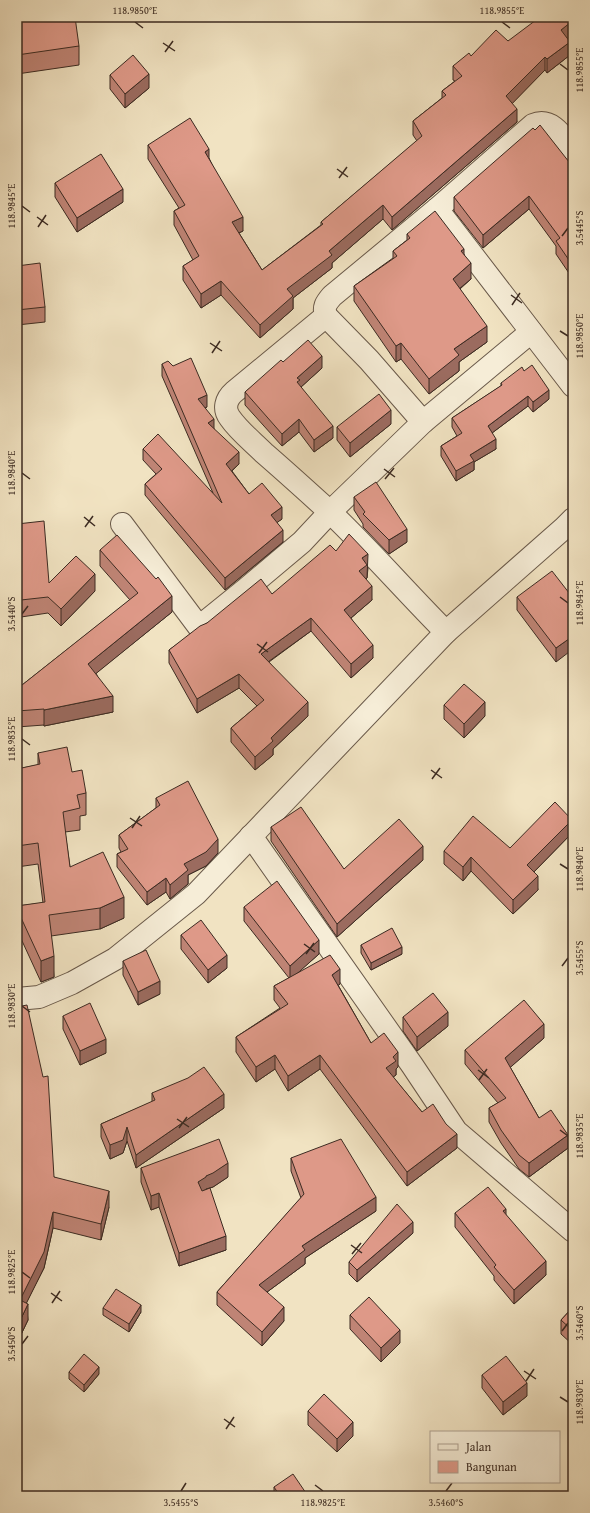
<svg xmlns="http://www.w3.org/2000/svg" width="590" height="1513" viewBox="0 0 590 1513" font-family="'Gentium Book Plus',serif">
	<rect width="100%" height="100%" fill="#f1e3c2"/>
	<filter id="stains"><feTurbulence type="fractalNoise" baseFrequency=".005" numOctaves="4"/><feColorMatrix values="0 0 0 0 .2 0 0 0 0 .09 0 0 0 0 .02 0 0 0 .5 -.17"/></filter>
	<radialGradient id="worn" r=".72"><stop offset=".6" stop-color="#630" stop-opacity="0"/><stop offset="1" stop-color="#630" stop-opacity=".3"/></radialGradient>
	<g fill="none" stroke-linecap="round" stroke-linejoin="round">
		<g stroke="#69594a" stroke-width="24">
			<g id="minor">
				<polyline points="437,209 573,386"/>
				<path d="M326,316C323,307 326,303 332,296L437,209L533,125C552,117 563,137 573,150"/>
				<path d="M423,422L369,360L326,316L234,392C226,399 223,409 230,418C239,431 253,442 264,453C286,472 308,492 330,512C370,550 407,593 446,632"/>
				<polyline points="122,524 199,627 246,589 302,542 330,512 423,422 531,332"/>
				<polyline points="251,836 412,1065 456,1131 573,1231"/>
				<polyline points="17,999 39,997 72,983 115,959 196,894 446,632 564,528 573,519"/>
			</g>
		</g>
		<use href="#minor" stroke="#f6edd7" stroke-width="22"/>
	</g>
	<g fill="#bf8475" stroke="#3c2b22">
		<polygon points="17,17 79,46 79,65 17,74"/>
		<polygon points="571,36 567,38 570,55 547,73 545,70 512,103 517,122 392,230 383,219 332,263 332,268 293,298 293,309 260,338 221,295 201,308 183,280 183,266 193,260 174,225 174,211 179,208 148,159 148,145 209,158 243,231 239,233 262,270 321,225 321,222 417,141 413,135 413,121 442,98 442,91 455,81 453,80 453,66 471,56 508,41"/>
		<polygon points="110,75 149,88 125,108 110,89"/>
		<polygon points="573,167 573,279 556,254 556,246 529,209 483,248 454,211 454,197"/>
		<polygon points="55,183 123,202 77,232 55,197"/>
		<polygon points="407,234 464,254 471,279 460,289 487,342 459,362 459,371 429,394 401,359 396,362 354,301 354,286 393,258 393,251 407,240"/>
		<polygon points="17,266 45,307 45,322 17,325"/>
		<polygon points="283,362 322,368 301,387 333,438 314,452 299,432 282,446 245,405 245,392"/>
		<polygon points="162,364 207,407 205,408 214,429 239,464 232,471 249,494 282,519 277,522 283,542 225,590 145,495 145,484 156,474 143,460 143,449 213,493 162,376"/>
		<polygon points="501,383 549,399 533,412 528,406 492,433 496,449 474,462 474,470 456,481 441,456 441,446 457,436 452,427 452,418 501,386"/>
		<polygon points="391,424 350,457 337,440 337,427"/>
		<polygon points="354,497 407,542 389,554 363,527 363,524 354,510"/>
		<polygon points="17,524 49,583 95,591 61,626 48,613 21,617 17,598"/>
		<polygon points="100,550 172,612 96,673 113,712 44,726 44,725 17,727 17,689 130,600 100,566"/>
		<polygon points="336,551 368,568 367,578 366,579 372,600 351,618 373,658 351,678 311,631 269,662 308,716 273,749 273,755 255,770 231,742 231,728 257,706 239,688 197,713 169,663 169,650 207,623 272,594"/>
		<polygon points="517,597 573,598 556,662 517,610"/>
		<polygon points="444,705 485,716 464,738 444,719"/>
		<polygon points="38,753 72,772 86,793 86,815 80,816 80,830 65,832 70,867 124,918 100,929 51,936 54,977 41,982 17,930 17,906 43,903 38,864 17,867 17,769 38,765"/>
		<polygon points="156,798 218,853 206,866 188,875 188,884 170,899 166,892 147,905 117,867 117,854 121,852 119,848 119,835 156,808"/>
		<polygon points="271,827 344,869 423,860 337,937 271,841"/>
		<polygon points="572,833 534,872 538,890 513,914 471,871 463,881 444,864 444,851 510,848"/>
		<polygon points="244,907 319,954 297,973 340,984 338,985 371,1043 398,1067 396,1069 396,1075 393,1077 422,1112 457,1148 407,1186 320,1069 288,1091 275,1069 256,1082 236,1052 236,1037 280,1008 274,1000 274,986 289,978 244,921"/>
		<polygon points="181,935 227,968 208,983 181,949"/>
		<polygon points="361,945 402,954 371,970 361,953"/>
		<polygon points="123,961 160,994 138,1005 123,975"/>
		<polygon points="63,1016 106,1053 80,1065 63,1029"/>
		<polygon points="403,1017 448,1026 417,1051 403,1031"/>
		<polygon points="544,1038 510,1067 539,1118 568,1148 529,1177 519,1169 501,1143 489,1122 489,1108 498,1103 465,1064 465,1050"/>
		<polygon points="152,1093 224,1108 136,1168 127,1141 123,1153 110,1159 101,1137 101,1124 152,1102"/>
		<polygon points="291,1158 376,1211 305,1258 305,1264 267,1292 284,1321 262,1346 217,1305 217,1292 301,1198 291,1171"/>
		<polygon points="141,1168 228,1177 213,1187 206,1189 226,1250 179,1266 159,1207 151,1210 141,1182"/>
		<polygon points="54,1177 109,1207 101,1240 53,1228 44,1268 26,1303 28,1320 17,1343"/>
		<polygon points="455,1213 506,1215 546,1275 514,1304 494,1280 494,1276 455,1227"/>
		<polygon points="413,1233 357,1282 349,1274 349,1262"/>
		<polygon points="573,1307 573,1345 561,1334 561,1320"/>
		<polygon points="103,1308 141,1312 129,1332 103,1315"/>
		<polygon points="350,1315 400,1343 381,1362 350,1329"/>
		<polygon points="69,1372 99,1374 84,1392 69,1379"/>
		<polygon points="482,1375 527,1396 503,1415 482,1388"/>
		<polygon points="308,1411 353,1436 337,1452 308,1425"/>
		<polygon points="274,1487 308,1496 275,1496 274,1494"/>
	</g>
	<g fill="#9b6b5f" stroke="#3c2b22">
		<polygon points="345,17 354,17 345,20"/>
		<polygon points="571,22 571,36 561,43 561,30"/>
		<polygon points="570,42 570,55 547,73 547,59"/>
		<polygon points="545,57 545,70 506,110 506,96"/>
		<polygon points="149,74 149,88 125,108 125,94"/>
		<polygon points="517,109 517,122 392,230 392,217"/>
		<polygon points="209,149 209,163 205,152"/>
		<polygon points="123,189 123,202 77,232 77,218"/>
		<polygon points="529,196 529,209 483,248 483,235"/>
		<polygon points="383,205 383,219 332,263 332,268 293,298 293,309 260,338 260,325 287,289 329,251"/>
		<polygon points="243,217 243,231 232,236 232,222"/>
		<polygon points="464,249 464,264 461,251"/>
		<polygon points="471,263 471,279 453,294 453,279"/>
		<polygon points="221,281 221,295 201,308 201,294"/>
		<polygon points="487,326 487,342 459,362 459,371 429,394 429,379 454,349"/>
		<polygon points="401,343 401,359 396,362 396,346"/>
		<polygon points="322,356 322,368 300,388 297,395 297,378"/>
		<polygon points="549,390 549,399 533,412 533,402"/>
		<polygon points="207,395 207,407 198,411 198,399"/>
		<polygon points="528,396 528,406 488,436 488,426"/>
		<polygon points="391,410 391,424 350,457 350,443"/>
		<polygon points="214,419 214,430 208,423"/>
		<polygon points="299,419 299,432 282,446 282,434"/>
		<polygon points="333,426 333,438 314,452 314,440"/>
		<polygon points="496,439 496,449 474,462 474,470 456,481 456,471 470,455"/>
		<polygon points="239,452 239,464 226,476 226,464"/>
		<polygon points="282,507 282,519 271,527 271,515"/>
		<polygon points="407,529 407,542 389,554 389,540"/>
		<polygon points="283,530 283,542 225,590 225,578"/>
		<polygon points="368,554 367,578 359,585 359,571 362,558"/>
		<polygon points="95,574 95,591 61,626 61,609"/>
		<polygon points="372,586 372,600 344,624 344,610"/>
		<polygon points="172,596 172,612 88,680 88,664"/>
		<polygon points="311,618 311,631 261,667 261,654"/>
		<polygon points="573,636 573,649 556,662 556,648"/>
		<polygon points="373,645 373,658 351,678 351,664"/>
		<polygon points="239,674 239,688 197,713 197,699"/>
		<polygon points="113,696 113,712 44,726 44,710"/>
		<polygon points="308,702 308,716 273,749 273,755 255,770 255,757 271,738"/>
		<polygon points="485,702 485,716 464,738 464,724"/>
		<polygon points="572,820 572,833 527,879 527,865"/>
		<polygon points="218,839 218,853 206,866 188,875 188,884 170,899 170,885 184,864"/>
		<polygon points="423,846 423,860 337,937 337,924"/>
		<polygon points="471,857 471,871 463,881 463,867"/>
		<polygon points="538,876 538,890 513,914 513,900"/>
		<polygon points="166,878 166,892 147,905 147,892"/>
		<polygon points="124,897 124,918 100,929 100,908"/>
		<polygon points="319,940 319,954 290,980 290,966"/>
		<polygon points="402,947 402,954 371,970 371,963"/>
		<polygon points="227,955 227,968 208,983 208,970"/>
		<polygon points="54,956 54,977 41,982 41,961"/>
		<polygon points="340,969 340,984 332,990 332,975"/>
		<polygon points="160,981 160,994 138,1005 138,992"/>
		<polygon points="448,1012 448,1026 417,1051 417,1037"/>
		<polygon points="544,1024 544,1038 505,1072 505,1058"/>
		<polygon points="106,1039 106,1053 80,1065 80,1051"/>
		<polygon points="398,1052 398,1067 396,1069 396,1075 386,1082 386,1068 393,1057"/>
		<polygon points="275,1055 275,1069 256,1082 256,1067"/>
		<polygon points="320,1055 320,1069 288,1091 288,1076"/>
		<polygon points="224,1094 224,1108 136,1168 136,1155"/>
		<polygon points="127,1127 127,1141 123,1153 110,1159 110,1145"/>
		<polygon points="457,1134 457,1148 407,1186 407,1172"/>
		<polygon points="568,1135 568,1148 529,1177 529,1163"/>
		<polygon points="228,1163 228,1177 213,1187 206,1189 198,1196 198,1182 206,1176"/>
		<polygon points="109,1191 109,1207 101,1240 101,1224"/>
		<polygon points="159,1193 159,1207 151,1210 151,1196"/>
		<polygon points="376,1197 376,1211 305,1258 305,1264 259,1298 259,1285 302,1246"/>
		<polygon points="506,1209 506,1223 503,1211"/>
		<polygon points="53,1212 53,1228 44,1268 20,1316 20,1300"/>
		<polygon points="413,1222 413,1233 357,1282 357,1270"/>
		<polygon points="226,1236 226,1250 179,1266 179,1253"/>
		<polygon points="546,1261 546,1275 514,1304 514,1290"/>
		<polygon points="28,1304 28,1320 17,1343 17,1327"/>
		<polygon points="141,1305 141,1312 129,1332 129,1324"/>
		<polygon points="284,1307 284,1321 262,1346 262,1332"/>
		<polygon points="400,1330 400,1343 381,1362 381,1348"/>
		<polygon points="99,1367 99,1374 84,1392 84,1385"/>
		<polygon points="527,1383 527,1396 503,1415 503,1402"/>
		<polygon points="353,1422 353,1436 337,1452 337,1439"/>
	</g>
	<g fill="#de9988" stroke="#3c2b22">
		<polygon points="17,17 75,17 79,46 17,55"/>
		<polygon points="540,17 567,17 571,22 561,30 570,42 547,59 545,57 506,96 517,109 392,217 383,205 329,251 332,255 287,289 293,296 260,325 221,281 201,294 183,266 199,256 174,211 185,205 148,145 190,118 209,149 205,152 243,217 232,222 262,270 323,224 321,222 422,136 413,121 446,95 442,91 462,76 453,66 469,53 471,56 496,30 508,41"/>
		<polygon points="133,55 149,74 125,94 110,75"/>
		<polygon points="540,125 573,167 573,266 556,241 560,238 529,196 483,235 454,197 533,128 535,130"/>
		<polygon points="101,154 123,189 77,218 55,183"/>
		<polygon points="435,211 464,249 461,251 471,263 453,279 487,326 454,349 459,355 429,379 401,343 396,346 354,286 397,256 393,251 410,238 407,234"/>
		<polygon points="40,263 45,307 17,310 17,266"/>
		<polygon points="308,340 322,356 297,378 300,380 297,382 333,426 314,440 299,419 282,434 245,392 281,360 283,362"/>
		<polygon points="191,358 207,395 198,399 214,419 208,423 239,452 226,464 249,494 262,483 282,507 271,515 283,530 225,578 145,484 162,469 143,449 158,434 222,503 162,364 168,361 173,366"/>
		<polygon points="532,365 549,390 533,402 528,396 488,426 496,439 470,455 474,461 456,471 441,446 462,433 452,418 502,385 501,383 522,367 524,371"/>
		<polygon points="379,394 391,410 350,443 337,427"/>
		<polygon points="376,482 407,529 389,540 363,514 365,512 354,497"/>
		<polygon points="44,521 49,583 76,556 95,574 61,609 48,597 21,600 17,582 17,524"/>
		<polygon points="349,534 368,554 362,558 367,565 359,571 372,586 344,610 373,645 351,664 311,618 261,654 308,702 271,738 273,741 255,757 231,728 264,700 239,674 197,699 169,650 200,626 207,623 261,579 272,594 330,545 336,551"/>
		<polygon points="117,535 156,579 158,577 172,596 88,664 113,696 44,710 44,709 17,711 17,689 138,593 100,550"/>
		<polygon points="552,571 573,598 573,636 556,648 517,597"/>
		<polygon points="464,684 485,702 464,724 444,705"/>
		<polygon points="67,747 72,772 82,770 86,793 77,795 80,808 63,812 70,867 103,852 124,897 100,908 49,915 54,956 41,961 17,909 17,906 45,902 38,843 17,846 17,769 40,764 38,753"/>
		<polygon points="188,781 218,839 206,852 184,864 188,870 170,885 166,878 147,892 117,854 128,849 119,835 160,805 156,798"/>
		<polygon points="555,802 572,820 527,865 538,876 513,900 471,857 463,867 444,851 473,816 510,848"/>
		<polygon points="301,807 344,869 399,819 423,846 337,924 271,827"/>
		<polygon points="277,881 319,940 290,966 244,907"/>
		<polygon points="201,920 227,955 208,970 181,935"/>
		<polygon points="392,928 402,947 371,963 361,945"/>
		<polygon points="146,950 160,981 138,992 123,961"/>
		<polygon points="330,955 340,969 332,975 371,1043 384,1033 398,1052 393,1057 396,1061 386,1068 422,1112 433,1104 446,1124 457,1134 407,1172 320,1055 288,1076 275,1055 256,1067 236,1037 288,1004 274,986"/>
		<polygon points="433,993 448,1012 417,1037 403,1017"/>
		<polygon points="524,1000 544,1024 505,1058 539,1118 551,1110 568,1135 529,1163 519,1155 501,1130 489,1108 506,1098 465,1050"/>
		<polygon points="90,1003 106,1039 80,1051 63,1016"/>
		<polygon points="27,1005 43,1077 48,1076 54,1177 109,1191 101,1224 53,1212 44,1252 20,1300 28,1304 17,1327 17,1007"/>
		<polygon points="204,1067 224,1094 136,1155 127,1127 123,1140 110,1145 101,1124 155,1100 152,1093 188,1078"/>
		<polygon points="219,1139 228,1163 213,1173 206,1176 206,1177 198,1182 202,1191 210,1188 226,1236 179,1253 159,1193 151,1196 141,1168"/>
		<polygon points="341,1139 376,1197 302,1246 305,1250 259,1285 284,1307 262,1332 217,1292 304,1194 291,1158"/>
		<polygon points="488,1187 506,1209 503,1211 546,1261 514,1290 494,1267 496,1265 455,1213"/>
		<polygon points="397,1204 413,1222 357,1270 349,1262"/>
		<polygon points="116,1289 141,1305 129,1324 103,1308"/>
		<polygon points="369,1297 400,1330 381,1348 350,1315"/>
		<polygon points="573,1307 573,1331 561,1320"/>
		<polygon points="84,1354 99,1367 84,1385 69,1372"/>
		<polygon points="506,1356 527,1383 503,1402 482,1375"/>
		<polygon points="324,1394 353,1422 337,1439 308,1411"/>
		<polygon points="293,1474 308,1496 280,1496 274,1487"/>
		<polygon points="392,1491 397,1496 387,1496"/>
	</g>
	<path fill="none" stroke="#3c2b22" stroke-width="1.5" d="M135,22L143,28M502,22L510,28M163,43L175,51M165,52L173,41M560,64L568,70M337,169L348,177M339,178L347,167M22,206L30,212M37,217L48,225M38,227L46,215M562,236L568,228M511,295L522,303M512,305L520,293M560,331L568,336M210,343L222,351M212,353L220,341M384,469L395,477M22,473L30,479M385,479L394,468M84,517L95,526M85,527L93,516M560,597L568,603M22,614L28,606M257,644L268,652M259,653L267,642M22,739L30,745M431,770L442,778M432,779L440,768M130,818L142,826M132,828L140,816M560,864L568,869M304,944L315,952M306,954L314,943M562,966L568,958M22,1006L30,1012M478,1070L489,1078M479,1080L487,1069M177,1119L189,1127M179,1128L187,1117M560,1130L568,1136M351,1245L362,1253M352,1254L361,1243M22,1272L30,1278M51,1293L62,1301M52,1303L60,1291M562,1331L568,1323M22,1344L28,1336M524,1371L536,1379M526,1381L534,1369M560,1397L568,1402M224,1419L235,1427M226,1429L234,1417M315,1485L323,1491M181,1491L186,1483M446,1491L452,1483"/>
	<rect width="590" height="1513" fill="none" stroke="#f1e3c2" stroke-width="44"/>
	<rect x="430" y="1431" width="130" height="52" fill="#f6edd7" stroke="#ac9f8f"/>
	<rect x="438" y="1444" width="20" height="6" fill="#f6edd7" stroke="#ac9f8f"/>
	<text x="466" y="1451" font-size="12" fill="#3c2b22">Jalan</text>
	<rect x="438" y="1461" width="20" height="12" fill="#de9988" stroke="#ac9f8f"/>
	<text x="466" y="1471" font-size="12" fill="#3c2b22">Bangunan</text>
	<rect x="22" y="22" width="546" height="1469" fill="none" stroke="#3c2b22" stroke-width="1.5"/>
	<g font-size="10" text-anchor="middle" fill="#3c2b22">
		<text x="135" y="14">118.9850°E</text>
		<text x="502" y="14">118.9855°E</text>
		<text transform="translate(579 70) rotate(-90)" y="4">118.9855°E</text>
		<text transform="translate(11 206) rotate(-90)" y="4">118.9845°E</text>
		<text transform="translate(579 228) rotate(-90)" y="4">3.5445°S</text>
		<text transform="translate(579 336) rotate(-90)" y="4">118.9850°E</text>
		<text transform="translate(11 473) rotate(-90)" y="4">118.9840°E</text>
		<text transform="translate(579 603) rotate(-90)" y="4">118.9845°E</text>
		<text transform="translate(11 614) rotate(-90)" y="4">3.5440°S</text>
		<text transform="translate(11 739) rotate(-90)" y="4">118.9835°E</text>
		<text transform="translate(579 869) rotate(-90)" y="4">118.9840°E</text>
		<text transform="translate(579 958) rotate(-90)" y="4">3.5455°S</text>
		<text transform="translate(11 1006) rotate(-90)" y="4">118.9830°E</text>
		<text transform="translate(579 1136) rotate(-90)" y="4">118.9835°E</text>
		<text transform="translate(11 1272) rotate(-90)" y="4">118.9825°E</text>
		<text transform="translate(579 1323) rotate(-90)" y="4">3.5460°S</text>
		<text transform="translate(11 1344) rotate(-90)" y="4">3.5450°S</text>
		<text transform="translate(579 1402) rotate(-90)" y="4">118.9830°E</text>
		<text x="181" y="1506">3.5455°S</text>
		<text x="323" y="1506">118.9825°E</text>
		<text x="446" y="1506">3.5460°S</text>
	</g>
	<rect width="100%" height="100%" filter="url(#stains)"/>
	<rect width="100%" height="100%" fill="url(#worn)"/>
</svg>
